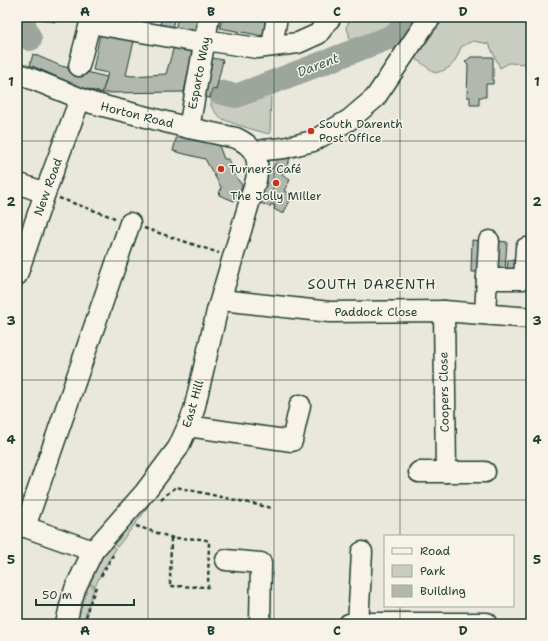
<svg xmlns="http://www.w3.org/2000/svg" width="548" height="641" viewBox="0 0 548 641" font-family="'Shantell Sans',sans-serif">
	<rect width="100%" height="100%" fill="#eae8dd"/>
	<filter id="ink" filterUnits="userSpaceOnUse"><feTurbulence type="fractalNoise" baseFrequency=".025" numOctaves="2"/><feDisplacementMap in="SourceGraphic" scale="8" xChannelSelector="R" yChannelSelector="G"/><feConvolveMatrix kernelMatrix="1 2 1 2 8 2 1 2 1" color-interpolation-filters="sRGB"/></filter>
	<g filter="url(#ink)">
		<g fill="#c8ccc1" stroke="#74847a">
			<polygon points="352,17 420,17 403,37 397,51 379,41 350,47 349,34 346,27"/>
			<path d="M445,17H531V68L528,64L509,63L500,68L489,44L473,41L461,47C455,63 452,69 435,73L415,58Z"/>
			<path d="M271,89L270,134C260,132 229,123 221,118C216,114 213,110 211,106L212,96L240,101Z"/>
			<polygon points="153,497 143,514 117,547 110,541"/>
			<polygon points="108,543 116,549 104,568 95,586 85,581"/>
			<polygon points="84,582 94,587 94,589 88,606 84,624 73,624"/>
		</g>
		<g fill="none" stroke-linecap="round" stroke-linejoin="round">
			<g stroke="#9ca69c" stroke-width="24">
				<polyline points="21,17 30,39"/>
				<polyline points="219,92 236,96 396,35 410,17"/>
			</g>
		</g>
		<g fill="#b2b8ae" stroke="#1f3d34">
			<polygon points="40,17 56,17 55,22 41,19"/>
			<polygon points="104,17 138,17 137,24"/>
			<polygon points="162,17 175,17 172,28 160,25"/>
			<polygon points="178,17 200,17 197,34 175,30"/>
			<polygon points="222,17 266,17 263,36 220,28"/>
			<polygon points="100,34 134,41 126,75 132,76 166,74 174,46 193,50 184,92 102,93 108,73 93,70"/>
			<polygon points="33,54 61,66 107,77 102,93 80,87 30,65"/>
			<polygon points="471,57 493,57 493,84 486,84 486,97 479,97 479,105 470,105 470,97 467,97 468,65 465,62"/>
			<polygon points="212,58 223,60 216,90 212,89 210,98 203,96"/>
			<polygon points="177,135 218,143 224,159 228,159 233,168 232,172 242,185 239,193 237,192 234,201 219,195 221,187 205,159 173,151"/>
			<polygon points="280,155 286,155 290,159 282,175 290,180 284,191 293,195 283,214 274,209 275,206 271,204 270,207 256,201 261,186 270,168 272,169"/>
			<polygon points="472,240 482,241 480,272 471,272"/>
			<polygon points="498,241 507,242 505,269 496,269"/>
			<polygon points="508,260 517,260 516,270 507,270"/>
		</g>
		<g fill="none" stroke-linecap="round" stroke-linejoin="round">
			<g stroke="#1f3d34" stroke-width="23">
				<g id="minor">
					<polyline points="91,17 90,23 204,43"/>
					<polyline points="205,40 257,48 298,43 318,34 331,17"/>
					<polyline points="272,46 277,17"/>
					<polyline points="79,66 90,23"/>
					<path d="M17,73L92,103L189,128L236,138C256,147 260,159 256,180L217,311L194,410L188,426L178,448L145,492L93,551L75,589L70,606L66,624"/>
					<polyline points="189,128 209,17"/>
					<polyline points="255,154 264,150 284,148 313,141 349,120 375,98 425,24 431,17"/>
					<polyline points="17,183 45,193"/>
					<polyline points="17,275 45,193 80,99"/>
					<polyline points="487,279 524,279 526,248"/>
					<polyline points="221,300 330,312 444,311 531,318"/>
					<polyline points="444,311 446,472"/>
					<polyline points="485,314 489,241"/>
					<polyline points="188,426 292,441 300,405"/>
					<polyline points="419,472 485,472"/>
					<polyline points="17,524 93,551"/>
					<polyline points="25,527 130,223"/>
					<polyline points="226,560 261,563 260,624"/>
					<polyline points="349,624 358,623 487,623"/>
					<polyline points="358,624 362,552"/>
				</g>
			</g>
			<g stroke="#1f3d34" stroke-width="2.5" stroke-dasharray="4 3" stroke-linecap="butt">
				<polyline points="59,198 115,218"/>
				<polyline points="144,228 219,253"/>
				<polyline points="161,499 176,487 272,508"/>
				<polyline points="136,526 173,538 203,539 209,541 208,587 170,586 171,537"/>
				<polyline points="101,576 113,555"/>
				<polyline points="85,624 88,608 97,584"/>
			</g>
			<use href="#minor" stroke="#f7f3e8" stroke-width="20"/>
		</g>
	</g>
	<path fill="none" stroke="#1f3d34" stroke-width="1" stroke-opacity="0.55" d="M148,17V624M274,17V624M400,17V536M17,141H531M17,261H531M17,380H531M17,500H531M400,606V624"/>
	<g fill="#c8321e" stroke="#f7f3e8" stroke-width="1.5">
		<circle cx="311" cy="131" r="4"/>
		<circle cx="221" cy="169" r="4"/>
		<circle cx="276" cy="183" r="4"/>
	</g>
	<g text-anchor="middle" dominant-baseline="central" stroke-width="3" stroke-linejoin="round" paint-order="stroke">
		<g font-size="12" fill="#1f3d34" stroke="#f7f3e8">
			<text transform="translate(199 73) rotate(-79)">Esparto Way</text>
			<text transform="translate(137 115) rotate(14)">Horton Road</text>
			<text transform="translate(48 187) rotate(-70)">New Road</text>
			<text x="376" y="312">Paddock Close</text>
			<text transform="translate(444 392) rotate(-91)">Coopers Close</text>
			<text transform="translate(193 404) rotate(-74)">East Hill</text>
		</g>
		<g font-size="12" fill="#1f3d34" stroke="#f7f3e8" text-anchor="start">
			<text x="319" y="124">South Darenth<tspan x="319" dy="14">Post Office</tspan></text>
			<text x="229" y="169">Turners Café</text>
			<text x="276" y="196" text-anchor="middle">The Jolly Miller</text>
		</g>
		<g font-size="13" font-style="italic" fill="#445c53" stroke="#f7f3e8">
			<text transform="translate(318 65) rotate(-21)">Darent</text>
		</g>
		<g font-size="14" letter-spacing="1" fill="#1f3d34" stroke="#f7f3e8">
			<text x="372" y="284">SOUTH DARENTH</text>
		</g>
	</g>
	<rect width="548" height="641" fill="none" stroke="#f7f3e8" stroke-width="44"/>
	<rect x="384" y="535" width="130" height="72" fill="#f7f3e8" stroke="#a1aaa0"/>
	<rect x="392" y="548" width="20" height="6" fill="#f7f3e8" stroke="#a1aaa0"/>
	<text x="420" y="555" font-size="12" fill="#1f3d34">Road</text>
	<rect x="392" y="565" width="20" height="12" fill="#c8ccc1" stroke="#a1aaa0"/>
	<text x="420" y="575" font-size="12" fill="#1f3d34">Park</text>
	<rect x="392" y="585" width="20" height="12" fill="#b2b8ae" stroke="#a1aaa0"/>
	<text x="420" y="595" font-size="12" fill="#1f3d34">Building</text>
	<path d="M36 599v6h98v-6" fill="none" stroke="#1f3d34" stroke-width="2"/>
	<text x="42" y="599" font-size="12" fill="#1f3d34" stroke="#f7f3e8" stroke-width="3" paint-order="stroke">50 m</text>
	<rect x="22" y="22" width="504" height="597" fill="none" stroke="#1f3d34" stroke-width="1.5"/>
	<g font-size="13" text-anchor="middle" font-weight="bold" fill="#1f3d34">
		<text x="85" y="16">A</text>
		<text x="211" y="16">B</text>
		<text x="337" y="16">C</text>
		<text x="463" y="16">D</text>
		<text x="11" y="86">1</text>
		<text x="537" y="86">1</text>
		<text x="11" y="206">2</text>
		<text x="537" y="206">2</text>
		<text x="11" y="325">3</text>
		<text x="537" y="325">3</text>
		<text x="11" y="444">4</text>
		<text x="537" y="444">4</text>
		<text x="11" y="564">5</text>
		<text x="537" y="564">5</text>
		<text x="85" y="635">A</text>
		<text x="211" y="635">B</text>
		<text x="337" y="635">C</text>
		<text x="463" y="635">D</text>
	</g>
</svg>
